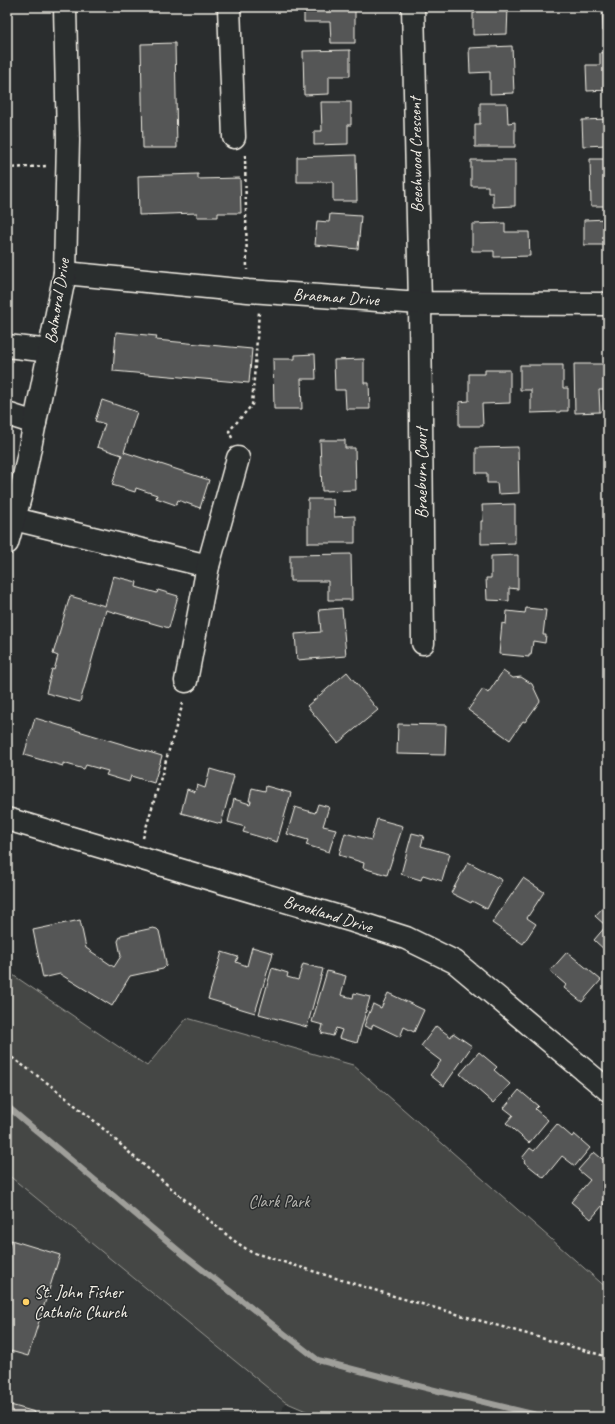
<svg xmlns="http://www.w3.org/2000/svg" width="615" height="1424" viewBox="0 0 615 1424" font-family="Caveat,sans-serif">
	<rect width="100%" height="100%" fill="#2a2d2e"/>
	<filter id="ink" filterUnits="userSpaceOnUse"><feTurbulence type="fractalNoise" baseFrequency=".025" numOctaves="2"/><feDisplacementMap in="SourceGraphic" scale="8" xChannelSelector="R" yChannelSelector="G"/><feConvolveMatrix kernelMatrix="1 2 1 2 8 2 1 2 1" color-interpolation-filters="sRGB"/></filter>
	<g filter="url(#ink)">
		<polygon fill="#373a3a" points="7,1174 285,1402 280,1417 7,1417"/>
		<polygon fill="#444645" stroke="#9c9c96" points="7,971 147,1066 187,1018 353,1065 608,1289 608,1417 320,1417 285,1402 7,1174"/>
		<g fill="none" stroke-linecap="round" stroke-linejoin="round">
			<polyline stroke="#9f9f9a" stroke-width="6" points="7,1106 185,1256 318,1360 414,1385 545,1417"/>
		</g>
		<g fill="#555756" stroke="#f4f1e8">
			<polygon points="304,7 355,7 355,43 331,43 330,22 304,22"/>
			<polygon points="475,7 508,7 507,34 473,35 473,13 475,13"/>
			<polygon points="602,7 608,7 608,30 603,31"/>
			<polygon points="175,43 177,148 143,148 141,44"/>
			<polygon points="512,46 514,93 490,94 490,72 470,73 469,48"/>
			<polygon points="350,50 350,76 329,76 329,94 304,95 303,51"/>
			<polygon points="608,52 608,90 587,91 586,65 600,65 600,53"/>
			<polygon points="321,102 351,102 351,125 348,125 348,144 314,145 314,131 322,131"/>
			<polygon points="480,103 507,103 508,123 515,122 515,147 475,147 475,124 480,124"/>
			<polygon points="608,119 608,145 583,146 582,120"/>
			<polygon points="356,155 357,201 333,201 333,182 297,182 297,157"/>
			<polygon points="590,159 608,159 608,206 591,206"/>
			<polygon points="471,160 515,160 515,206 493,207 493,193 488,193 488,186 471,186"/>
			<polygon points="198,174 198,179 240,178 241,213 218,213 218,217 197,217 197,213 139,215 138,176"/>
			<polygon points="330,214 361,216 358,249 315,245 317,221 329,222"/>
			<polygon points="608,219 608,245 584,245 584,220"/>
			<polygon points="505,223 505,232 529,232 530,256 494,257 494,251 472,251 472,224"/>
			<polygon points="116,332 157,336 156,340 252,349 249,383 113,371"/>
			<polygon points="315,354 316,379 301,379 302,409 274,409 273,359 295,359 295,355"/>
			<polygon points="364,359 364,383 369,383 370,409 346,409 345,390 335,390 334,360"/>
			<polygon points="574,364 608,364 608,390 599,390 600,412 575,413"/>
			<polygon points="520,365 563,365 563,388 568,388 568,411 560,411 560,412 531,413 531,390 520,390"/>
			<polygon points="485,370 510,370 510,403 482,404 483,426 459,426 459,402 469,401 469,374 485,374"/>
			<polygon points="102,400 137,412 124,452 209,480 200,508 178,500 176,505 156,498 157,495 136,488 135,492 112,485 122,455 97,447 105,424 95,421"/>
			<polygon points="320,440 345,440 345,448 355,448 356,490 322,491"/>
			<polygon points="518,447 519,493 498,494 497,483 487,483 487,473 476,473 476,448"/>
			<polygon points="308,499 333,499 334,517 355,516 355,543 308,543"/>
			<polygon points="515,504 515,543 481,544 481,521 483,521 482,505"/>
			<polygon points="351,554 352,600 328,600 328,581 290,581 290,555"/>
			<polygon points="518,555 518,589 509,588 509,601 487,600 486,578 491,578 491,556"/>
			<polygon points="113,576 137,582 136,587 157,593 158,590 178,596 169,628 106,610 80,702 46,693 52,669 54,670 58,656 53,654 70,596 105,606"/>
			<polygon points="342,608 346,656 297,660 295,634 321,632 319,610"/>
			<polygon points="526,608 546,610 543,635 546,635 545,643 533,641 531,655 529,655 529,657 499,654 502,623 506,624 507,611 525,613"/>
			<polygon points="605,624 608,624 608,640 604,640"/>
			<polygon points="503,671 513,678 521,677 532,684 540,701 525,722 523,721 510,740 468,710 483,689 488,693"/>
			<polygon points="347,672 378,710 338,743 307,706"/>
			<polygon points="35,718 162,756 154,783 131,776 129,782 106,775 108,771 86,765 84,769 63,763 63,766 24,755"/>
			<polygon points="398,724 446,725 445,755 397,754"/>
			<polygon points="210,769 234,776 221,824 181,813 187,789 195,792 197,785 205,788"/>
			<polygon points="266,786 291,793 277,842 243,832 245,827 228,822 234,799 250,804 251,801 249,801 252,788 265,791"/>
			<polygon points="318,804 329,807 323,826 336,829 329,852 306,845 308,840 287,834 295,807 315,813"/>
			<polygon points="377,819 403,826 387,875 363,868 364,863 339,855 345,833 371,840"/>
			<polygon points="412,833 424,836 421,846 450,854 442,881 423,875 421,880 401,874"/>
			<polygon points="468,862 502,880 487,909 472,901 471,903 451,893"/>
			<polygon points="523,878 544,892 527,918 536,924 523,944 492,923"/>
			<polygon points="608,902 608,953 594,940 606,926 595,916"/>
			<polygon points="80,920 86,948 114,967 121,956 118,941 121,935 153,928 157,929 159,931 166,962 166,966 163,969 130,976 112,1006 60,974 43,978 33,930"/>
			<polygon points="252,947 273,953 255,1013 208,999 222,952 238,957 236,962 247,966"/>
			<polygon points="567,952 601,980 582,1002 564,988 566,985 550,971"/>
			<polygon points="303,964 323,969 307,1027 259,1014 272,968 288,973 287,977 298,980"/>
			<polygon points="327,971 346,976 341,995 353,998 354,993 370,997 357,1043 339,1038 342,1030 336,1028 333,1036 321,1033 323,1025 312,1022"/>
			<polygon points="388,993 424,1010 414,1032 404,1027 400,1037 373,1024 371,1029 364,1026 373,1004 381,1008"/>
			<polygon points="436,1026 451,1037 453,1033 472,1046 444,1086 430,1075 441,1061 421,1046"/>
			<polygon points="479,1052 497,1067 494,1070 510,1084 493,1103 460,1074"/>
			<polygon points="519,1090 538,1106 535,1109 548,1120 529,1143 506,1123 513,1115 504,1108"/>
			<polygon points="557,1124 572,1137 574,1134 590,1148 575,1166 562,1156 544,1178 524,1162 525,1160 522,1158 530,1148 534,1151"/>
			<polygon points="594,1152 608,1164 608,1199 591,1219 571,1202 590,1180 578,1170"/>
			<polygon points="11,1240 60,1255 28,1356 7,1350 7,1249 8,1250"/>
			<polygon points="7,1404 35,1412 33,1417 7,1417"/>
		</g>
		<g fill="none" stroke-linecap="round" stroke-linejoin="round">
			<g stroke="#f4f1e8" stroke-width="25">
				<g id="minor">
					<polyline points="229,7 234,137"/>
					<polyline points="413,7 420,303 423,643"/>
					<polyline points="65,273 248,291 420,303 608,304"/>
					<polyline points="7,346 50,351"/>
					<polyline points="7,414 35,423"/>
					<polyline points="14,519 208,566"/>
					<polyline points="7,543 20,497 65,273 68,140 65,7"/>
					<polyline points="186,681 208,566 238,458"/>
					<polyline points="7,819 353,921 406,938 455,962 608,1090"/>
				</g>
			</g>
			<g stroke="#f4f1e8" stroke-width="2.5" stroke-dasharray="3 3" stroke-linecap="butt">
				<polyline points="245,155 247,270"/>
				<polyline points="7,168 47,166"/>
				<polyline points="232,438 229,431 252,405 259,312"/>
				<polyline points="143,838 183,703"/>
				<polyline points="7,1054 49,1084 98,1124 133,1156 233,1240 251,1252 397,1297 608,1357"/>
			</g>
			<use href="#minor" stroke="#2a2d2e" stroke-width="22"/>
		</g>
	</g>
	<circle fill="#ffd166" stroke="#2a2d2e" stroke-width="1.5" cx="26" cy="1302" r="4"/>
	<g text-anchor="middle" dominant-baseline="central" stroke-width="3" stroke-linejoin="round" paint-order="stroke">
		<g font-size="17" fill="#f4f1e8" stroke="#2a2d2e">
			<text transform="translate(416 155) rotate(-91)">Beechwood Crescent</text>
			<text transform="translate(336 297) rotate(4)">Braemar Drive</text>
			<text transform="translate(57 301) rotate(-81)">Balmoral Drive</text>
			<text transform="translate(421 473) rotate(-90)">Braeburn Court</text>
			<text transform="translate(328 914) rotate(17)">Brookland Drive</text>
		</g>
		<g font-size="17" fill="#b6b5af" stroke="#2a2d2e">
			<text x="279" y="1201">Clark Park</text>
		</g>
		<g font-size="17" fill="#f4f1e8" stroke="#2a2d2e" text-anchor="start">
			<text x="34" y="1292">St. John Fisher<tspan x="34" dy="20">Catholic Church</tspan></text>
		</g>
	</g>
	<rect width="615" height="1424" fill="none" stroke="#2a2d2e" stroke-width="24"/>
	<rect x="12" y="12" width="591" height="1400" fill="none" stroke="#f4f1e8" stroke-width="1.5" filter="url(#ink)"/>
</svg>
